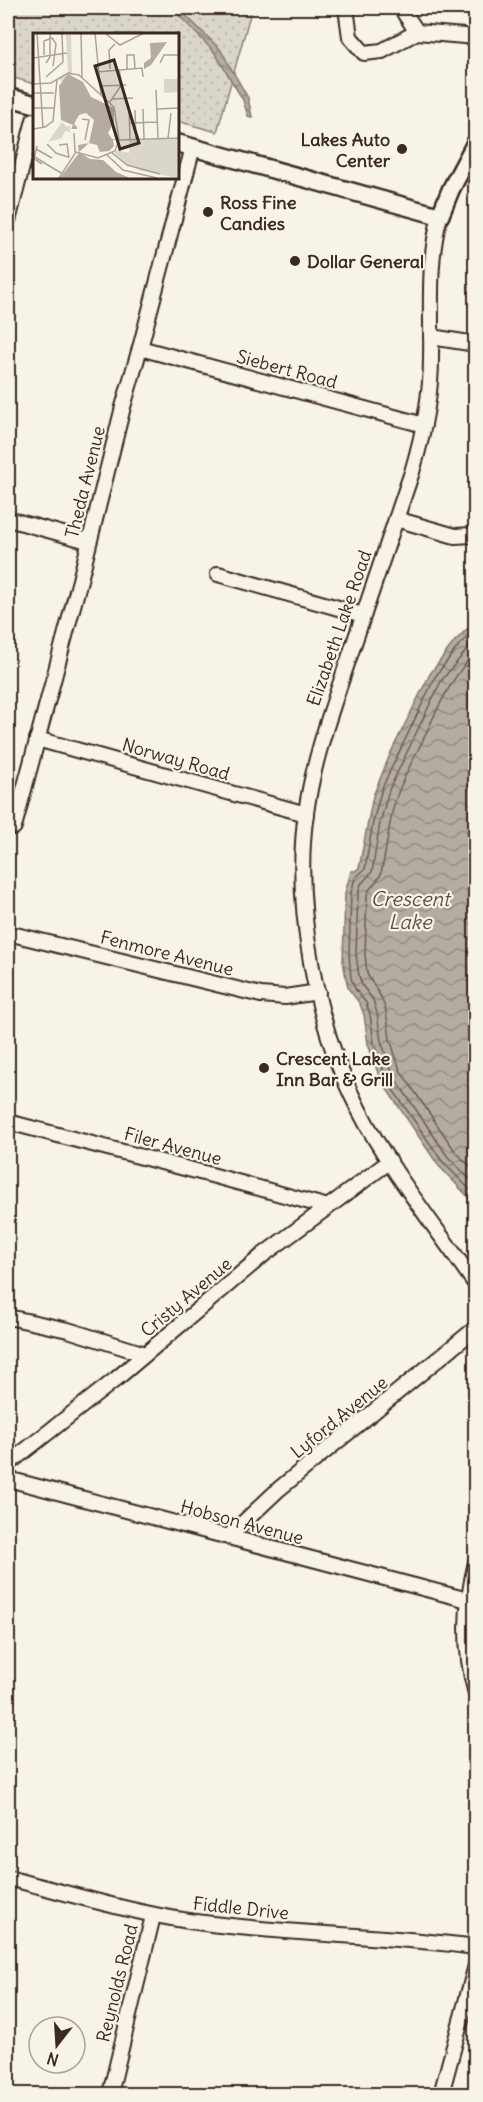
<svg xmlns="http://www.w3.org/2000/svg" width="483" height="2102" viewBox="0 0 483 2102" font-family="Delius,sans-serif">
	<defs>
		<pattern id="grass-dots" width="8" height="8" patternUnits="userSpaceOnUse" patternTransform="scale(1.5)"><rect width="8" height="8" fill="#dbd6cb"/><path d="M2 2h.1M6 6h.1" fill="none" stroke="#bdb8ae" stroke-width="1.8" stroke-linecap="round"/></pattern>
		<pattern id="water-waves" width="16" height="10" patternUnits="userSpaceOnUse" patternTransform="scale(1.5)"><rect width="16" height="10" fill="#b4aca0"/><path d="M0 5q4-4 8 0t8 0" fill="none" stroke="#948c82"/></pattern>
	</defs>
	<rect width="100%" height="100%" fill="#f7f3e8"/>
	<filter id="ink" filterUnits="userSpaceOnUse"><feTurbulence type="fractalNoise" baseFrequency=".0167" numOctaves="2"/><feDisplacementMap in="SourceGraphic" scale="12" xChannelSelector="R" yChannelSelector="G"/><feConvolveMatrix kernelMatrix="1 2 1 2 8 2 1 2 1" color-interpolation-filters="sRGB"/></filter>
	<g filter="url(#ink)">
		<polygon fill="url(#grass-dots)" stroke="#8b8074" stroke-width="1.5" points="8,8 252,8 217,132 177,121 177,34 34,34 34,84 8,76"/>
		<g fill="url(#water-waves)" stroke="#84786c" stroke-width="1.5">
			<polygon points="172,8 178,8 220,49 248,98 252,117 248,116 243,100 215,53"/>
			<polygon points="475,621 475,1204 438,1165 380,1079 368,1044 364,1015 360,1004 348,988 343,962 345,893 351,871 355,871 359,868 373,796 391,752 430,674 454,642"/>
		</g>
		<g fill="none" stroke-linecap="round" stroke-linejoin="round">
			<g stroke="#6b5e52" stroke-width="1.5">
				<polyline points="476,629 459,645 435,677 382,788 373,822 365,869 355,878 351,893 349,954 351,978 355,989 366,1003 370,1014 374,1043 387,1081 442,1161 476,1196"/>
				<polyline points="476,639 441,681 389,790 380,823 372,872 361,884 358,894 356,954 359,976 362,985 373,1000 377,1013 381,1041 394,1077 448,1157 476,1185"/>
				<path d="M476,651C451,678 437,709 422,742C412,762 400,783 394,805C388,827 387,850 381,873C379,882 369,886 367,895L365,954L367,974L381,997L386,1011L390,1039L400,1070L455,1151L476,1173"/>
			</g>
			<g stroke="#3b2a1e" stroke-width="18">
				<g id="minor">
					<polyline points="346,8 350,37 364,53 382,51 417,32 476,37"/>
					<polyline points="401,8 417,32"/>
					<path d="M440,216C427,263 432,310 431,359C431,397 423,435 412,472C391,535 369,598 348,661C331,711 313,761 306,813C293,903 316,1028 358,1108C390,1171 436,1227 476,1285"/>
					<polyline points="8,221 34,120"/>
					<polyline points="431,337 476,344"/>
					<polyline points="140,348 424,425"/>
					<polyline points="8,519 88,541"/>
					<polyline points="396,519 455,536 472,535 476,531"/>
					<polyline points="218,574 363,615"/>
					<polyline points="37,739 306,814"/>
					<polyline points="14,827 80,580 123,407 140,348 193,147"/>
					<polyline points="8,933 261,995 285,997 318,992"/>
					<polyline points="8,1122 215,1176 328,1207"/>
					<polyline points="8,1317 68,1330 145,1354"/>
					<polyline points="8,1464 116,1379 263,1255 390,1161"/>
					<polyline points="8,1479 468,1600"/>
					<polyline points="229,1536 279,1489 476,1328"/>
					<path d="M476,1562C465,1607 463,1648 476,1694"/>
					<path d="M8,1878C68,1893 128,1912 189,1921C284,1935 380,1934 476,1947"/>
					<polyline points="110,2094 153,1916"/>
					<polyline points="441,2094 476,1965"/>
				</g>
			</g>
			<g stroke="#3b2a1e" stroke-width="21">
				<g id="major">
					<polyline points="8,97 34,104"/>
					<polyline points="177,143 440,216 451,189 476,142"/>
				</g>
			</g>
			<use href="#minor" stroke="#f7f3e8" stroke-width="14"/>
			<use href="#major" stroke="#f7f3e8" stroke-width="16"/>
		</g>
	</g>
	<g fill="#3b2a1e" stroke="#f7f3e8" stroke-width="2">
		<circle cx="402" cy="149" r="6"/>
		<circle cx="208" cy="212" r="6"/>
		<circle cx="295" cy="261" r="6"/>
		<circle cx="264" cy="1068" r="6"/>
	</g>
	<g text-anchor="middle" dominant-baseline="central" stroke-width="4.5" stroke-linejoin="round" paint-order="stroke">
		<g font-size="18" font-weight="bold" fill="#3b2a1e" stroke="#f7f3e8" text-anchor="start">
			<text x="390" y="139" text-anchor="end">Lakes Auto<tspan x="390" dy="21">Center</tspan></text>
			<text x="220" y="202">Ross Fine<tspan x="220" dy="21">Candies</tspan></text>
			<text x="307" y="261">Dollar General</text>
			<text x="276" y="1058">Crescent Lake<tspan x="276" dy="21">Inn Bar &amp; Grill</tspan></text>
		</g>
		<g font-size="18" fill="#3b2a1e" stroke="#f7f3e8">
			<text transform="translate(287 369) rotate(15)">Siebert Road</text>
			<text transform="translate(85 482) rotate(-76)">Theda Avenue</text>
			<text transform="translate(339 628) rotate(-71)">Elizabeth Lake Road</text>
			<text transform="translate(176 759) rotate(16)">Norway Road</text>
			<text transform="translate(167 953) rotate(14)">Fenmore Avenue</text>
			<text transform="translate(173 1146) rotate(15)">Filer Avenue</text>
			<text transform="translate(186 1297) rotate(-40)">Cristy Avenue</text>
			<text transform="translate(339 1417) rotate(-39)">Lyford Avenue</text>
			<text transform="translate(242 1522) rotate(15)">Hobson Avenue</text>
			<text transform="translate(241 1908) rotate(6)">Fiddle Drive</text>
			<text transform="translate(117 1983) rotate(-76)">Reynolds Road</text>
		</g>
		<g font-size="20" font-style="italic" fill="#5f5145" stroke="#f7f3e8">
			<text x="410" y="898">Crescent<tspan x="410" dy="23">Lake</tspan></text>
		</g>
	</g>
	<g transform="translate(33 33)">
		<rect width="146" height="146" fill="#f7f3e8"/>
		<path d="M145,105V145L109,138L91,130L81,120L85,117L96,120V107Z" fill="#dbd6cb"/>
		<path d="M29,89L34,94L37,92V99L32,98L29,105L15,109Z" fill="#dbd6cb"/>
		<path d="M33,2H38L39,42L29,49L25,45L35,40ZM131,46H145V59L131,60Z" fill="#dbd6cb"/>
		<path d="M134,9L118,32L111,36V30L118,25L117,10ZM35,41L50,49L58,64L81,75V89L75,100L79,106H85L80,107L81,113L76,118L67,119L64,112L56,110L46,119L57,126L70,127L83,139L97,145H27L46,120L45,112L56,110L61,87L53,80L46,82L41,91L44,94V101V96H38L40,92L28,87L26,53Z" fill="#b4aca0"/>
		<path fill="none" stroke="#aca397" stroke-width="1.5" d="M4,0L10,95M48,0L49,44M62,0L68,62M72,0L87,12L111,0M11,22V8L19,5L23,11L20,33M0,25L34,20M13,30L17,24V0M127,30L131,22H146M77,36L76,17L82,11M94,36V22H101L102,35M64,39L109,35L110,44M13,44L30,29L29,0M0,51L18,50L35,40L46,42L81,74L86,107M68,53L93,52M123,57L125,105M0,60H21M79,66L100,65M77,69L89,51L86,36M0,75H22M110,76L111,106M124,76L146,75M102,77L103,106M96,78L97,106M49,86L56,87L52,107M96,90L124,89M0,96L12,94L20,88L24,47M41,100L42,119M135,105L138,80M14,111L23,120L35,124M26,112L34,111L36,125M4,113L1,126L9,131M3,116L19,125M79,120L94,132L127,141M74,122L90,137L124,145M0,123L28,140M26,145L43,119L65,125L82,118L86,107L146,105"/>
		<path fill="#3b2a1e" fill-opacity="0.15" stroke="#3b2a1e" stroke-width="3" d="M81,27L106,110L87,116L62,33Z"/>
		<rect width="146" height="146" fill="none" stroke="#3b2a1e" stroke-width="3"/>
	</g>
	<rect width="483" height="2102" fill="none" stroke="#f7f3e8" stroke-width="30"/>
	<rect x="15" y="15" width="453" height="2072" fill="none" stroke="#3b2a1e" stroke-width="2" filter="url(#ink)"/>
	<g transform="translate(57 2045) rotate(197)"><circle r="28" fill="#f7f3e8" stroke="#aca397" stroke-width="1.5"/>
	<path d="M0-4.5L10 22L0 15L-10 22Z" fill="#3b2a1e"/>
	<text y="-9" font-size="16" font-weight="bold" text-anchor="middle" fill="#3b2a1e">N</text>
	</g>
</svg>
